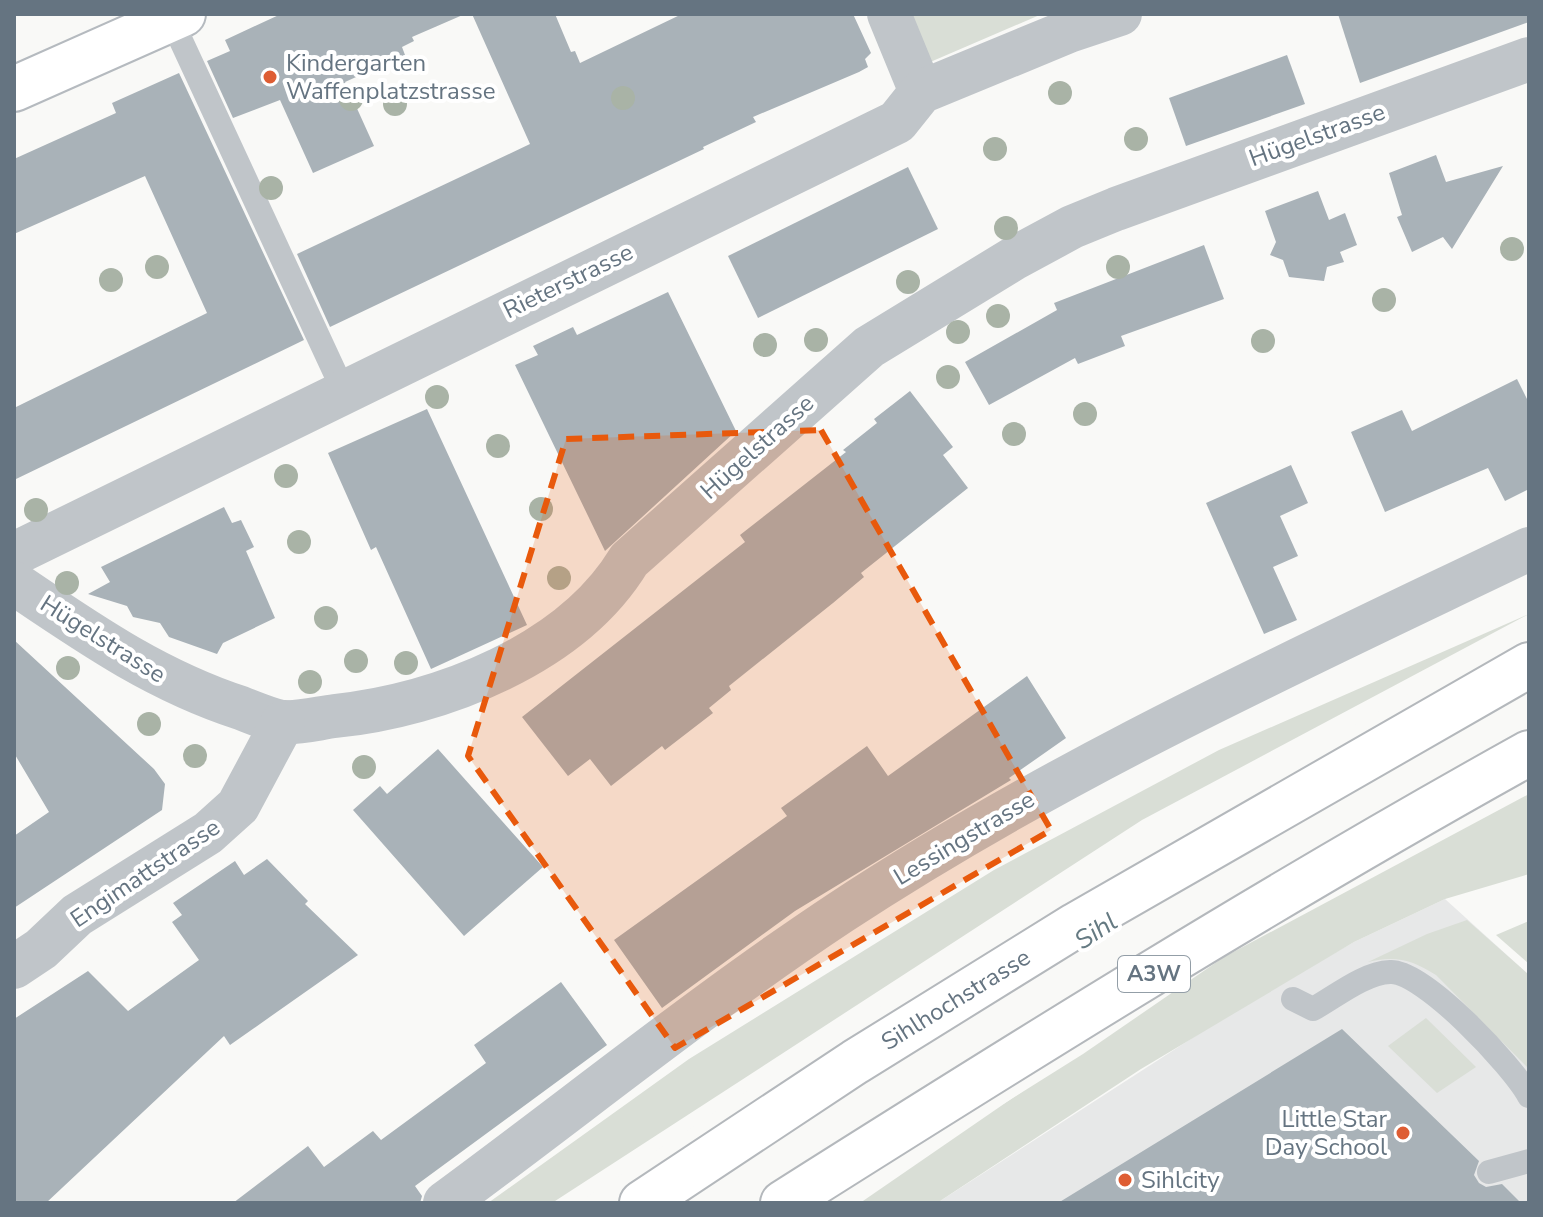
<svg xmlns="http://www.w3.org/2000/svg" width="1543" height="1217" viewBox="0 0 1543 1217" font-family="'Nunito Sans',sans-serif">
	<rect width="100%" height="100%" fill="#f9f9f7"/>
	<polygon fill="#e7e8e8" points="1445,899 1529,975 1529,1203 937,1203 1248,1002 1354,942"/>
	<g fill="#d9ded6">
		<polygon points="908,14 1042,14 928,63"/>
		<polygon points="1529,614 1142,820 552,1203 488,1203 689,1059 994,870 1219,750"/>
		<polygon points="1529,790 1529,874 1445,899 1354,942 1141,1069 937,1203 860,1203 1222,954"/>
		<path d="M1467,920L1529,975V1069L1436,975C1413,960 1395,955 1368,962L1427,934Z"/>
		<polygon points="1529,921 1529,964 1496,935"/>
		<polygon points="1426,1018 1476,1067 1437,1093 1388,1046"/>
	</g>
	<polygon fill="#f9f9f7" points="1529,624 1529,794 1224,957 1083,1054 845,1203 578,1203 783,1067 1047,903"/>
	<g fill="#a9b2b8">
		<polygon points="281,14 465,14 412,37 414,41 402,47 405,55 345,82 374,146 313,173 280,100 233,118 207,61 230,51 225,40"/>
		<polygon points="472,14 555,14 571,52 575,51 580,63 682,14 853,14 871,53 865,59 868,67 859,72 753,117 756,122 703,147 704,149 330,327 297,254 530,144"/>
		<polygon points="1338,14 1529,14 1529,22 1360,83"/>
		<polygon points="1287,55 1305,104 1186,146 1169,98"/>
		<polygon points="179,73 304,340 14,480 14,408 207,313 145,176 14,234 14,159 116,113 112,103"/>
		<polygon points="1436,155 1446,182 1503,166 1452,249 1443,237 1412,252 1397,217 1402,215 1389,173"/>
		<polygon points="908,167 938,229 758,318 728,256"/>
		<polygon points="1318,191 1329,220 1345,213 1357,245 1340,252 1344,262 1327,267 1324,281 1289,277 1283,260 1270,255 1276,242 1265,211"/>
		<polygon points="1204,245 1224,299 1121,336 1125,346 1078,364 1075,358 989,405 965,362 1057,310 1054,303"/>
		<polygon points="668,292 736,431 605,551 515,365 538,355 533,346 573,327 577,335"/>
		<polygon points="1517,379 1529,403 1529,489 1505,501 1488,468 1385,512 1351,432 1402,410 1412,431"/>
		<polygon points="910,391 953,447 943,455 968,488 861,573 864,577 833,603 729,686 731,690 709,708 713,713 665,750 662,746 611,786 590,759 568,776 522,717 745,542 740,535 846,452 843,450 877,423 874,419"/>
		<polygon points="427,409 527,625 431,669 376,547 371,550 328,453"/>
		<polygon points="1291,465 1308,503 1280,516 1298,556 1273,567 1297,620 1264,634 1206,503"/>
		<polygon points="224,507 232,523 241,520 254,547 246,551 275,618 223,643 217,654 169,637 160,623 133,617 127,606 88,594 110,582 101,567"/>
		<polygon points="14,640 154,769 165,784 162,810 14,908 14,836 49,812 14,753"/>
		<polygon points="1027,676 1066,738 1009,778 1011,780 795,911 662,1008 614,940 787,816 781,808 867,746 888,776"/>
		<polygon points="438,749 543,867 464,936 353,810 380,786 387,794"/>
		<polygon points="267,859 308,901 305,904 358,955 230,1045 224,1036 46,1203 14,1203 14,1019 88,971 128,1011 199,960 172,922 182,915 173,903 235,861 244,875"/>
		<polygon points="561,982 607,1045 415,1186 422,1196 420,1203 233,1203 308,1146 324,1167 373,1131 381,1140 486,1063 474,1045"/>
		<polygon points="1342,1029 1479,1161 1474,1175 1479,1183 1486,1187 1502,1184 1521,1203 1058,1203"/>
	</g>
	<g fill="none" stroke-linecap="round" stroke-linejoin="round">
		<g stroke="#b5babf" stroke-width="48">
			<polyline id="secondary" points="14,89 183,14"/>
		</g>
		<g stroke="#b4b8bc" stroke-width="48">
			<g id="highway">
				<path id="s1" d="M642,1203L855,1062L1076,925L1529,665"/>
				<path d="M783,1203C1028,1048 1275,894 1529,753"/>
			</g>
		</g>
		<g stroke="#c0c5c9" stroke-width="24">
			<polyline points="171,19 343,390"/>
			<path d="M1293,999L1313,1009C1335,997 1364,973 1390,972C1423,970 1513,1066 1529,1096"/>
			<polyline points="1489,1172 1529,1161"/>
		</g>
		<g stroke="#c0c5c9" stroke-width="44">
			<polyline points="889,14 921,92"/>
			<polyline points="14,554 897,122 921,92 1069,31 1120,14"/>
			<path d="M14,583C88,633 155,680 241,708C254,713 268,719 281,722C297,724 319,718 335,716C441,705 572,654 629,560L869,347L1013,259L1072,227L1116,209L1529,59"/>
			<polyline points="14,967 41,949 77,915 208,833 238,806 283,722"/>
			<path d="M445,1203C577,1106 705,1002 841,912C1058,769 1296,661 1529,549"/>
		</g>
		<use href="#secondary" stroke="#fff" stroke-width="44"/>
		<use href="#highway" stroke="#fff" stroke-width="44"/>
	</g>
	<g fill="#a9b3a6">
		<circle cx="1060" cy="93" r="12"/>
		<circle cx="623" cy="98" r="12"/>
		<circle cx="351" cy="99" r="12"/>
		<circle cx="395" cy="104" r="12"/>
		<circle cx="1136" cy="139" r="12"/>
		<circle cx="995" cy="149" r="12"/>
		<circle cx="271" cy="188" r="12"/>
		<circle cx="1006" cy="228" r="12"/>
		<circle cx="1512" cy="249" r="12"/>
		<circle cx="157" cy="267" r="12"/>
		<circle cx="1118" cy="267" r="12"/>
		<circle cx="111" cy="280" r="12"/>
		<circle cx="908" cy="282" r="12"/>
		<circle cx="1384" cy="300" r="12"/>
		<circle cx="998" cy="316" r="12"/>
		<circle cx="958" cy="332" r="12"/>
		<circle cx="816" cy="340" r="12"/>
		<circle cx="1263" cy="341" r="12"/>
		<circle cx="765" cy="345" r="12"/>
		<circle cx="948" cy="377" r="12"/>
		<circle cx="437" cy="397" r="12"/>
		<circle cx="1085" cy="414" r="12"/>
		<circle cx="1014" cy="434" r="12"/>
		<circle cx="498" cy="446" r="12"/>
		<circle cx="286" cy="476" r="12"/>
		<circle cx="541" cy="509" r="12"/>
		<circle cx="36" cy="510" r="12"/>
		<circle cx="299" cy="542" r="12"/>
		<circle cx="559" cy="578" r="12"/>
		<circle cx="67" cy="583" r="12"/>
		<circle cx="326" cy="618" r="12"/>
		<circle cx="356" cy="661" r="12"/>
		<circle cx="406" cy="663" r="12"/>
		<circle cx="68" cy="668" r="12"/>
		<circle cx="310" cy="682" r="12"/>
		<circle cx="149" cy="724" r="12"/>
		<circle cx="195" cy="756" r="12"/>
		<circle cx="364" cy="767" r="12"/>
	</g>
	<path fill="#e8590c" fill-opacity="0.2" stroke="#e8590c" stroke-width="6" stroke-dasharray="16 10" stroke-linejoin="round" d="M821,430L1051,830L675,1048L468,756L566,439Z"/>
	<g fill="#de5d33" stroke="#fff" stroke-width="3">
		<circle cx="270" cy="77" r="8"/>
		<circle cx="1403" cy="1133" r="8"/>
		<circle cx="1125" cy="1180" r="8"/>
	</g>
	<g text-anchor="middle" dominant-baseline="central" stroke-width="8" stroke-linejoin="round" paint-order="stroke">
		<rect fill="#fff" stroke="#939ea7" stroke-width="2" x="1118" y="956" width="72" height="36" rx="6"/>
		<g font-size="22" font-weight="bold" fill="#657481">
			<text x="1154" y="974">A3W</text>
		</g>
		<g font-size="24" fill="#657481" stroke="#fff" text-anchor="start">
			<text x="286" y="63">Kindergarten<tspan x="286" dy="28">Waffenplatzstrasse</tspan></text>
			<text x="1387" y="1119" text-anchor="end">Little Star<tspan x="1387" dy="28">Day School</tspan></text>
			<text x="1141" y="1180">Sihlcity</text>
		</g>
		<g font-size="24" fill="#657481" stroke="#fff">
			<text transform="translate(1317 135) rotate(-20)">Hügelstrasse</text>
			<text transform="translate(568 281) rotate(-26)">Rieterstrasse</text>
			<text transform="translate(757 447) rotate(-42)">Hügelstrasse</text>
			<text transform="translate(103 639) rotate(32)">Hügelstrasse</text>
			<text transform="translate(964 838) rotate(-31)">Lessingstrasse</text>
			<text transform="translate(145 873) rotate(-34)">Engimattstrasse</text>
			<text stroke="none"><textPath href="#s1" startOffset="374">Sihlhochstrasse</textPath></text>
		</g>
		<g font-size="26" font-style="italic" fill="#657a82" stroke="#fff">
			<text transform="translate(1096 931) rotate(-33)">Sihl</text>
		</g>
	</g>
	<rect width="1543" height="1217" fill="none" stroke="#657481" stroke-width="32"/>
</svg>
